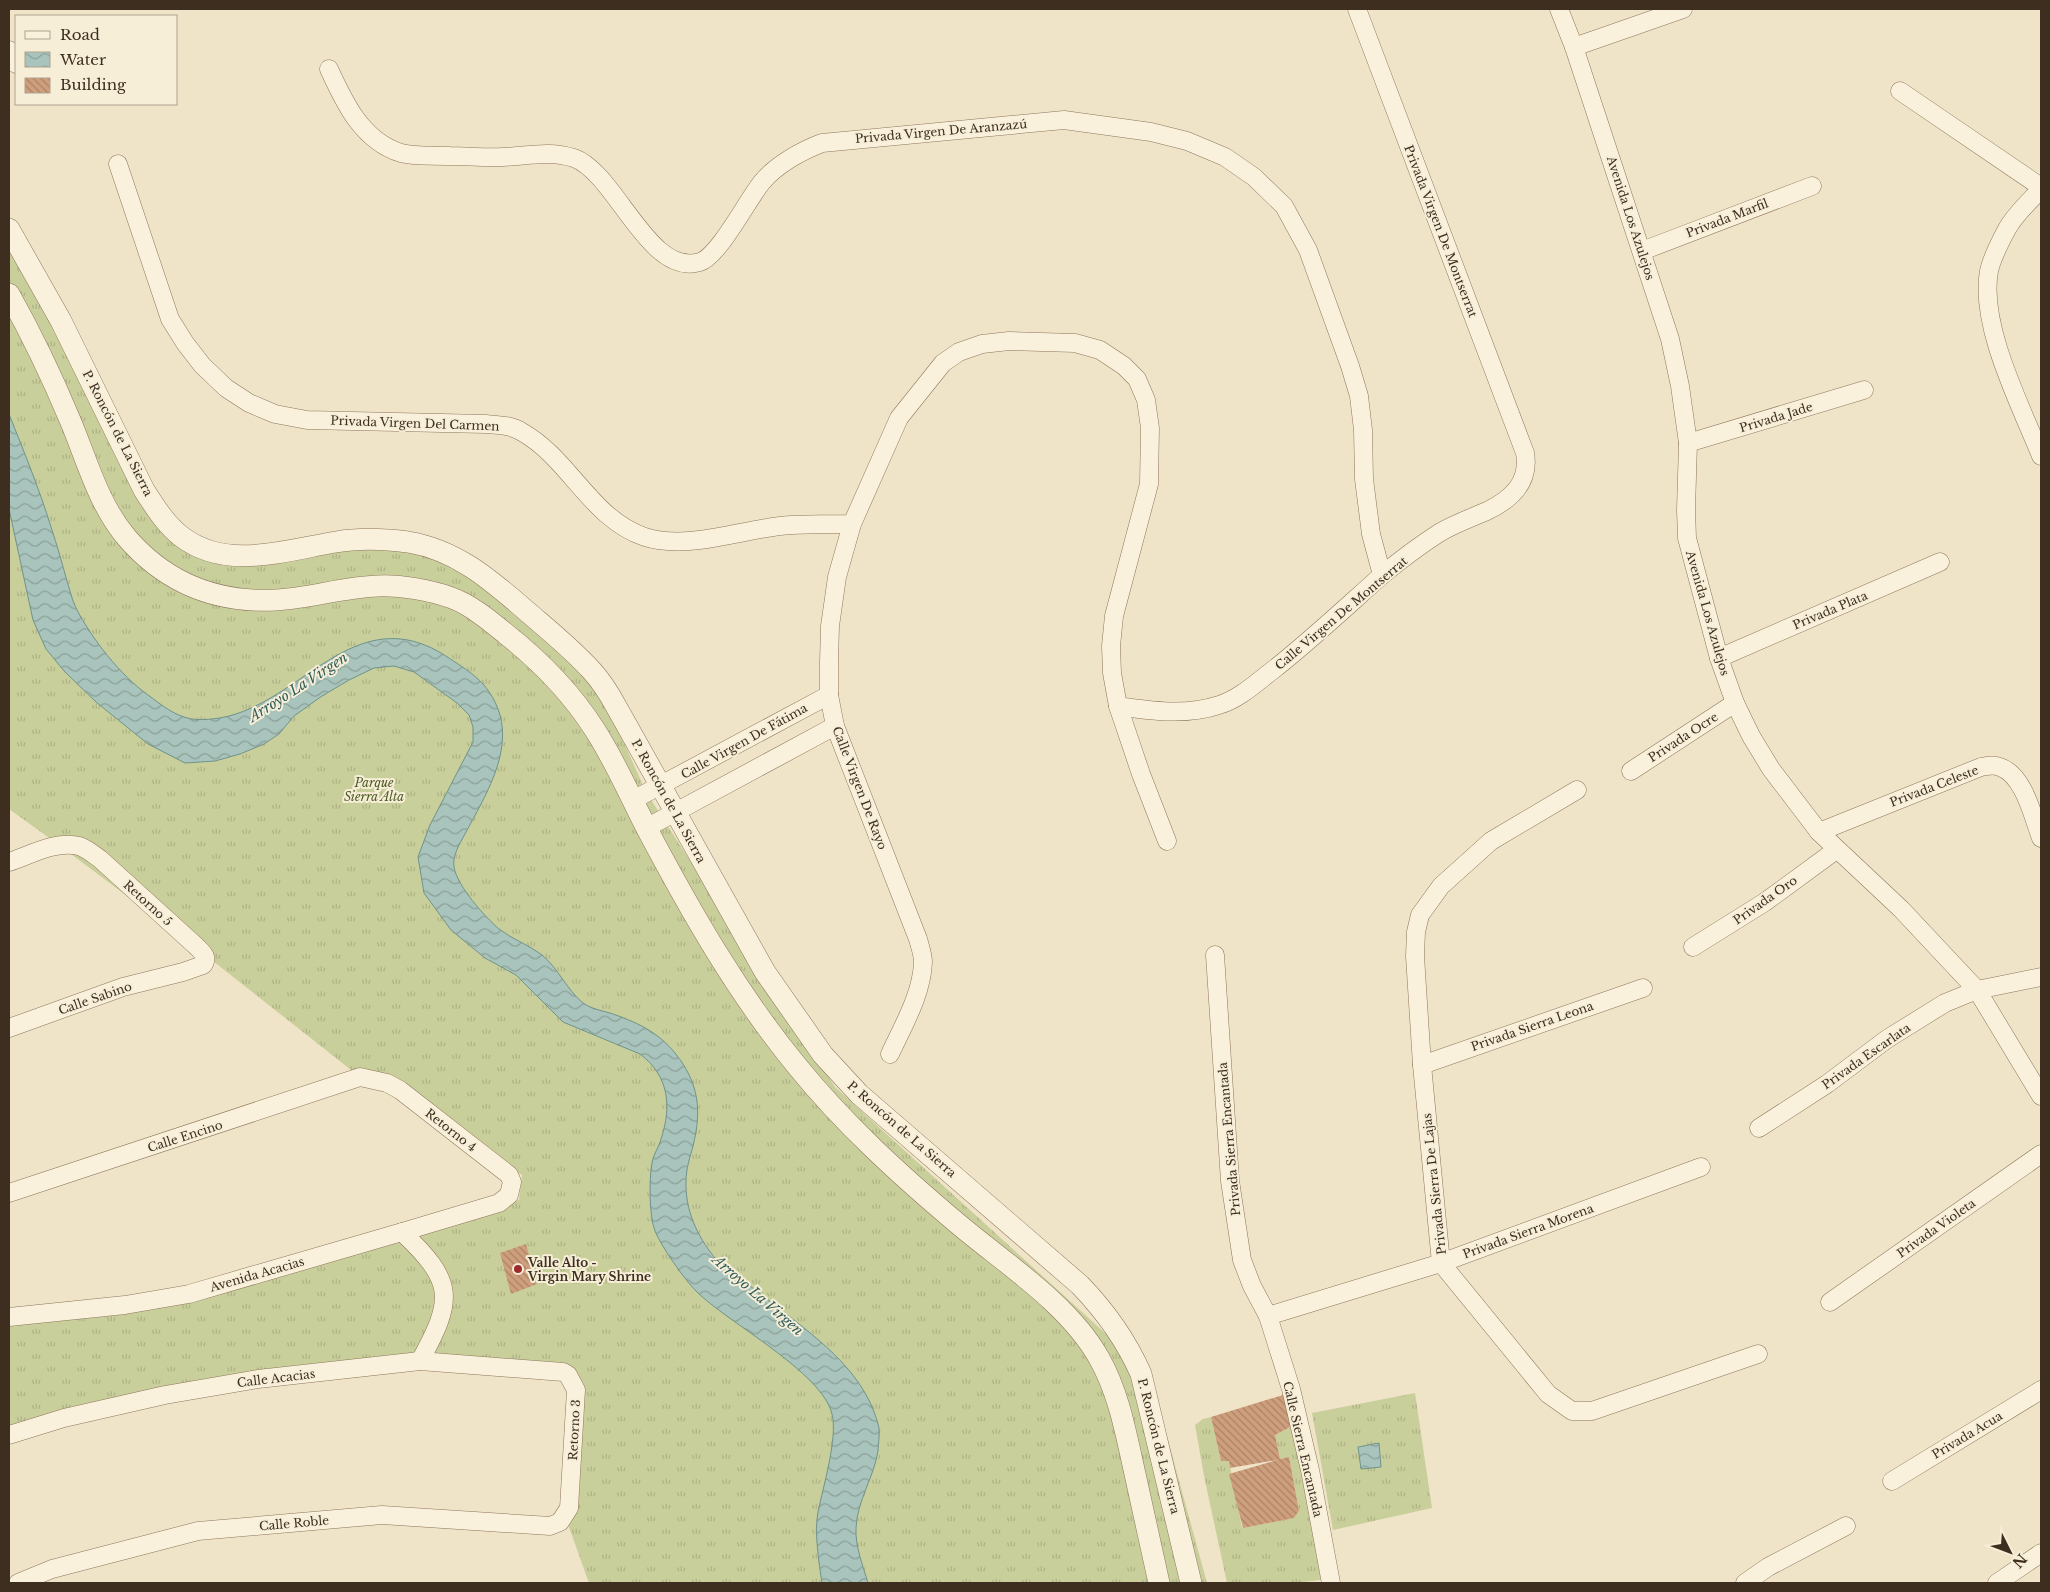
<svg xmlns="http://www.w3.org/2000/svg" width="2050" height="1592" viewBox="0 0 2050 1592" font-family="'Libre Baskerville',serif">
	<defs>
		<pattern id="grass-tufts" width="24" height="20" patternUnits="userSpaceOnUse" patternTransform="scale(1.25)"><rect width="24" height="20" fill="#c9cf9b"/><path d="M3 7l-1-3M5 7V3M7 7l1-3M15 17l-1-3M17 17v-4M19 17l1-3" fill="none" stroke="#aeb285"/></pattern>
		<pattern id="water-waves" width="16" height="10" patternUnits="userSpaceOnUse" patternTransform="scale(1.25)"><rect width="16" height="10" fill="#a9c4bc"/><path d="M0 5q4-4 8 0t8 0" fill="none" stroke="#8ba098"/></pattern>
		<pattern id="building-back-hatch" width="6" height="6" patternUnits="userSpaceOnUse" patternTransform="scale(1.25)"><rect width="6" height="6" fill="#cf9f7d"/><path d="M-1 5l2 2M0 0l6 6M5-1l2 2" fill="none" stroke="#a98266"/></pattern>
	</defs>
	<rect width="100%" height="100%" fill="#f0e4c8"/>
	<g fill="url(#grass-tufts)">
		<polygon points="9,232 159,513 232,555 377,540 456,557 592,671 646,792 835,1087 1150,1374 1207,1583 589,1583 565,1516 576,1390 548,1371 420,1361 258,1379 9,1435 9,1321 189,1294 519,1200 522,1175 360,1077 204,954 59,845 9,809"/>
		<polygon points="1415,1393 1432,1508 1333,1530 1312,1413"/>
		<polygon points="1211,1417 1221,1461 1229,1461 1242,1528 1294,1518 1299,1511 1289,1458 1280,1459 1275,1435 1296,1424 1329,1579 1294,1583 1227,1583 1204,1476 1195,1425 1203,1419"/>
	</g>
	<g fill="url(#water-waves)" stroke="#6f938a">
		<path d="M9,414C24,452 39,488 51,527C57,545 62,563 67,581C70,590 72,600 76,608C92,639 120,675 148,695C159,703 171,713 184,717C192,720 203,720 212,719C299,711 353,593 449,658C461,666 474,674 483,684C525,733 490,787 465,834C460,843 452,856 454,867C457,886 485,917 499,929C512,939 529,945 542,955C558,968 567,990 583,1003C590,1008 602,1011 610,1013C636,1022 657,1031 675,1053C699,1083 702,1110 693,1146C690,1157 686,1169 686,1181C685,1210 697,1236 715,1258C737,1276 759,1293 781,1310C821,1341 867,1375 879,1428C880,1435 878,1444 878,1451C874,1477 857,1501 856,1528C855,1546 863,1566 868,1583H822C819,1563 814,1532 818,1512C823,1487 838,1438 832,1414C822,1372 728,1323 696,1291C684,1279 661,1246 655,1231C649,1216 649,1180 652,1163C653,1155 659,1147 661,1139C672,1106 669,1076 640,1054L563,1022L516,975L485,958L451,930L424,893L418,857L430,825L473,742V727L469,715L457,703L414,672L394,666L374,668L349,680L322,696L294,716L279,734L264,744L240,754L215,761L185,763L148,744L96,702L65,672L46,649L33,620L9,509Z"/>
		<polygon points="1379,1443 1381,1467 1361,1469 1358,1447"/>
	</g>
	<g fill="url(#building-back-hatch)">
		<polygon points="526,1244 537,1284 511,1294 500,1253"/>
		<polygon points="1286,1394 1296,1424 1275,1435 1280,1459 1289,1457 1299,1511 1294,1518 1243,1528 1229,1474 1277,1460 1230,1468 1229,1461 1221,1461 1211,1417"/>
	</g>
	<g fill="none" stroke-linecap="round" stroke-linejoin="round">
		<g stroke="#8d765c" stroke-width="19">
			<g id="minor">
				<polyline points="1559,9 1574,47 1670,339 1680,386 1688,443 1686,510 1687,538 1719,658 1735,703 1751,736 1771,769 1819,832 1901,909 1977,990 2041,1096"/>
				<polyline points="1574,47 1683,9"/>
				<polyline points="9,50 16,64"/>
				<path d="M329,69C344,102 362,141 401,153C416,157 434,155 450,156C467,156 485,158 503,157C528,156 549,150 574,158C616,173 649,278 700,262C719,256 748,199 762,182C776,165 801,151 822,143L1064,120L1151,132L1187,141L1225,157L1254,177L1284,206L1308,250L1350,366L1359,396L1363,430L1364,479L1371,534L1382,575"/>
				<polyline points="1900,91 2041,187"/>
				<path d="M118,164L170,319L185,343L202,365L226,388L249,403L275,414L307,420L486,424C498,425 511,425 522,432C570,459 591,519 645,537C686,550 738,531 780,526C804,523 828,525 852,524"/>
				<path d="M2041,189C2030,201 2015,214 2007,229C2000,242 1992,257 1989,271C1979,326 2021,406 2041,456"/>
				<polyline points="1642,251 1812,186"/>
				<polyline points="1688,443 1864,390"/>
				<polyline points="1719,658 1940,562"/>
				<path d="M1118,706C1151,711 1186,716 1219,705C1239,699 1256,683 1273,670C1311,640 1345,608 1381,576C1399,561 1419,546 1439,533C1454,524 1471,518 1487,511C1512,499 1530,482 1525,453L1357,9"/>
				<polyline points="1631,771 1735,703"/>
				<polyline points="1577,790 1491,841 1441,886 1420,915 1416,932 1415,956 1422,1065 1441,1263 1548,1394 1572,1411 1592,1411 1758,1354"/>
				<polyline points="633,800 829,695"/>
				<polyline points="646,828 835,726"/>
				<path d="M1819,832L1981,767C1987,766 1994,764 2000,767C2024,775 2033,817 2041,838"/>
				<path d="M9,862C30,855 57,840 79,846C86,848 93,854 100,859L196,946C202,952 209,957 203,965L183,972L123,987L9,1028"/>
				<polyline points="1693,947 1765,902 1836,850"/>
				<polyline points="1215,955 1230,1181 1242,1260 1252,1286 1268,1316 1291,1389 1310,1470 1331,1583"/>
				<path d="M890,1054C903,1026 922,994 923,962C923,955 920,946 918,939L835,726L829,695V662L830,626L837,577L852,524L899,418L943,363L959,352L982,344L1009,341L1075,343L1100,350L1124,366L1137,379L1146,400L1150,428L1149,484L1114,616L1111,646L1112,673L1118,706L1141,774L1167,841"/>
				<polyline points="1422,1065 1643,988"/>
				<polyline points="1759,1128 1827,1084 1887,1039 1945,1003 1977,990 2041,977"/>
				<polyline points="9,1193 360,1077 387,1083 400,1090 509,1175 512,1182 509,1195 499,1203 402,1232 189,1294 125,1305 9,1317"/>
				<path d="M402,1232C455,1282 454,1299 420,1361"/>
				<polyline points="1830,1302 2041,1154"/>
				<polyline points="1268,1316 1441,1263 1701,1167"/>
				<polyline points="9,1435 64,1418 165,1395 258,1379 420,1361 563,1372 568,1375 576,1390 569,1508 560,1522 550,1526 382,1515 198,1531 52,1569 18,1583"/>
				<polyline points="1892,1481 2041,1390"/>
				<polyline points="1745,1583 1768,1567 1846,1526"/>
				<polyline points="1997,1583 2041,1553"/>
			</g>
		</g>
		<g stroke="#8d765c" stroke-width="22">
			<g id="tertiary">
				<path d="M9,229L61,321L144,490C155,507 166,525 182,537C227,571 286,550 336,542C359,538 385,539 408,542C458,550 493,582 530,614C551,632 573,650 592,671C602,682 610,695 617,708L765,972L823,1055L859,1094L1080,1285C1106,1312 1126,1340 1141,1374L1191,1583"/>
				<path d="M9,294C32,335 52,377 70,420C87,460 98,504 127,538C166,583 217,603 276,600C311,598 344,587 378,586C401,585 430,590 452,598C471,605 490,621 506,634C540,661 572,694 595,730C615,761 630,796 647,829C691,912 737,993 797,1066C844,1124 900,1175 957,1223C1004,1263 1068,1303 1099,1358C1119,1393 1126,1434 1135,1474C1143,1510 1151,1547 1159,1583"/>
			</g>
		</g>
		<use href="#minor" stroke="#faf1dc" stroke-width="18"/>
		<use href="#tertiary" stroke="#faf1dc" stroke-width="21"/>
	</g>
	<circle fill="#9e2a2b" stroke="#f7eed8" stroke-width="2" cx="518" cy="1269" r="5"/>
	<g text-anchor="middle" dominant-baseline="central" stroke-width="4" stroke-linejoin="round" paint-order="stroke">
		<g font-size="12" fill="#3d2e20" stroke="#f7eed8">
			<text transform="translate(941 131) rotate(-5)">Privada Virgen De Aranzazú</text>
			<text transform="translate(1631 218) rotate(72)">Avenida Los Azulejos</text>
			<text transform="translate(1727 218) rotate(-21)">Privada Marfil</text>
			<text transform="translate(1441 231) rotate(69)">Privada Virgen De Montserrat</text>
			<text transform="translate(1776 417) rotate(-17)">Privada Jade</text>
			<text transform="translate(415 423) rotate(2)">Privada Virgen Del Carmen</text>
			<text transform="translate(118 433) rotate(63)">P. Roncón de La Sierra</text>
			<text transform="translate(1830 610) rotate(-23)">Privada Plata</text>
			<text transform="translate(1341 613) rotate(-40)">Calle Virgen De Montserrat</text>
			<text transform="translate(1708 613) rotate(74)">Avenida Los Azulejos</text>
			<text transform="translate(1683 737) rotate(-33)">Privada Ocre</text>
			<text transform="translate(744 741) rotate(-29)">Calle Virgen De Fátima</text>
			<text transform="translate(1934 786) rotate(-21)">Privada Celeste</text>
			<text transform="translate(860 788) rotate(69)">Calle Virgen De Rayo</text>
			<text transform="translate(669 801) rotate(61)">P. Roncón de La Sierra</text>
			<text transform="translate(1765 900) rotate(-35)">Privada Oro</text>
			<text transform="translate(148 903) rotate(42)">Retorno 5</text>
			<text transform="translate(95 998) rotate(-19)">Calle Sabino</text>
			<text transform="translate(1532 1026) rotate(-19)">Privada Sierra Leona</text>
			<text transform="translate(1866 1056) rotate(-35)">Privada Escarlata</text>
			<text transform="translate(902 1129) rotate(41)">P. Roncón de La Sierra</text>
			<text transform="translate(451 1130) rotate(38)">Retorno 4</text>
			<text transform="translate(185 1136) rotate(-18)">Calle Encino</text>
			<text transform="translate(1229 1139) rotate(-95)">Privada Sierra Encantada</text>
			<text transform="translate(1434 1184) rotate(-96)">Privada Sierra De Lajas</text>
			<text transform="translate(1936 1228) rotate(-35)">Privada Violeta</text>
			<text transform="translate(1528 1231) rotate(-20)">Privada Sierra Morena</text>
			<text transform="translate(257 1274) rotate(-16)">Avenida Acacias</text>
			<text transform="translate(276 1378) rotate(-7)">Calle Acacias</text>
			<text transform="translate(574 1430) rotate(-87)">Retorno 3</text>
			<text transform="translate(1967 1435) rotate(-31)">Privada Acua</text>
			<text transform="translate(1159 1446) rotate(76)">P. Roncón de La Sierra</text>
			<text transform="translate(1303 1449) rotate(77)">Calle Sierra Encantada</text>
			<text transform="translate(294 1523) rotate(-5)">Calle Roble</text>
		</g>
		<g font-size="12" font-style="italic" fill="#4d5a26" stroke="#f7eed8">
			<text x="374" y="782">Parque<tspan x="374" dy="14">Sierra Alta</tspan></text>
		</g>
		<g font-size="12" font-weight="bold" fill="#3d2e20" stroke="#f7eed8" text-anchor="start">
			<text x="528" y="1262">Valle Alto -<tspan x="528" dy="14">Virgin Mary Shrine</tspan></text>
		</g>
		<g font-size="14" font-style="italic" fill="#2f5d5a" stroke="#f7eed8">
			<text transform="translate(298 687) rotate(-33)">Arroyo La Virgen</text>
			<text transform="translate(758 1295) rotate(41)">Arroyo La Virgen</text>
		</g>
	</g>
	<rect width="2050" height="1592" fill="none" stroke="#3d2e20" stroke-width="20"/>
	<rect x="15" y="15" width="162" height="90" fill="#f7eed8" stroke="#ada18e"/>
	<rect x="25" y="31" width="25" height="8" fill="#faf1dc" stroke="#ada18e"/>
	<text x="60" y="40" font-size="15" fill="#3d2e20">Road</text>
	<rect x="25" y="52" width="25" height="15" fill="url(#water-waves)" stroke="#ada18e"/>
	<text x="60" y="65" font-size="15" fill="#3d2e20">Water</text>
	<rect x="25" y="78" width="25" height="15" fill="url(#building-back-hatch)" stroke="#ada18e"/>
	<text x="60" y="90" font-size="15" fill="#3d2e20">Building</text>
	<g transform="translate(2010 1552) rotate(132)" stroke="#f7eed8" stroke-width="4" paint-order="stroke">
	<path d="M0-4L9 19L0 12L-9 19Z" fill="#3d2e20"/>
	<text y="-8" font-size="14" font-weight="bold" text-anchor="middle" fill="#3d2e20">N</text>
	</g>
</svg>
